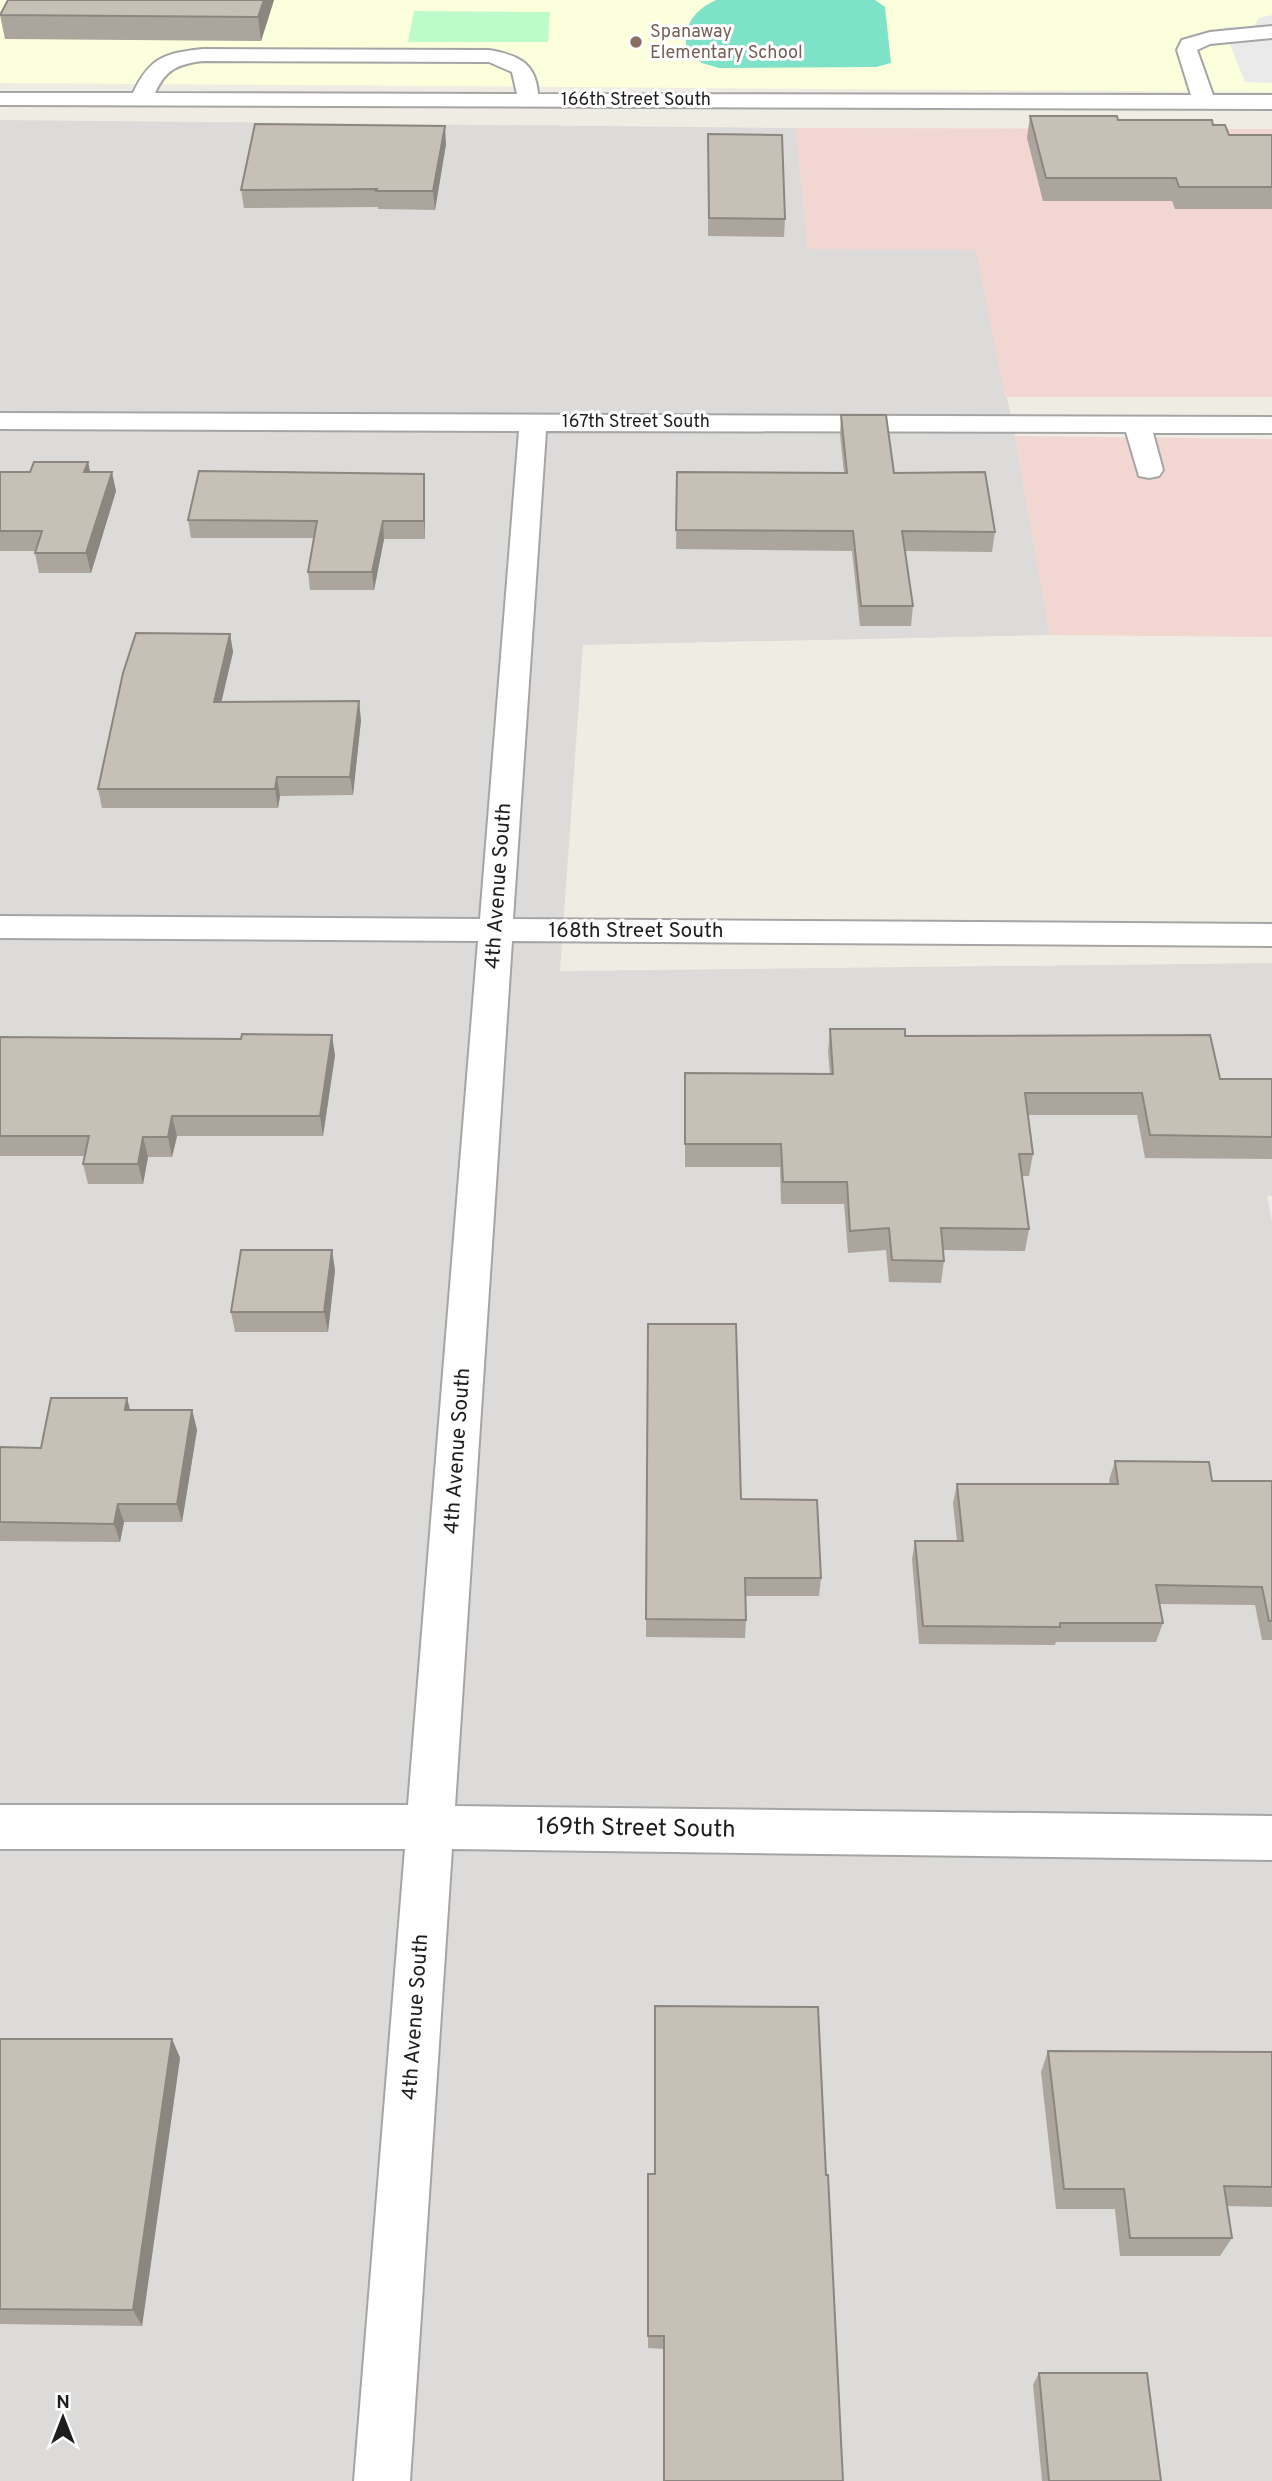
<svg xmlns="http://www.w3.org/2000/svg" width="1272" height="2481" viewBox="0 0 1272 2481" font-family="Overpass,sans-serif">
	<rect width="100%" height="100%" fill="#efede3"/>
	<polygon fill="#dcdbda" points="0,120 796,128 808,249 976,249 1015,436 1050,635 583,645 560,971 1272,963 1272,1196 1267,1196 1272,1221 1272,2481 0,2481"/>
	<g fill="#f1d6d1">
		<polygon points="796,128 1272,129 1272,397 1005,397 976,250 808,249"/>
		<polygon points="1015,436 1272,439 1272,637 1050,635"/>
	</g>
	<polygon fill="#fbffdc" points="0,0 1272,0 1272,92 0,83"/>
	<polygon fill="#bdfcca" points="414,11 550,12 548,42 408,42"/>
	<path fill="#7de2c7" d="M716,0H875L885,7L891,63L876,67L719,68L702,63L687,51C682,26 694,10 716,0Z"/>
	<polygon fill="#eaeaea" points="1272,15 1272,83 1245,82 1223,27 1254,26 1259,18"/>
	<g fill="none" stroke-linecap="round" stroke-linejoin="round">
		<g stroke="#a5a5a5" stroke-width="4">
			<g id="minor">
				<path d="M1272,26V38L1210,44L1197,50L1213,95H1272V109L0,105V93H133C150,57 165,53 203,49L489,50C517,55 536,62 538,94L1191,95L1177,50L1182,40L1210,32ZM203,61L489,62L512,72L517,94L155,93C166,69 178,64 203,61Z"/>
				<polygon points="0,413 1272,417 1272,433 1153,433 1163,470 1159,476 1149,478 1139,476 1126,432 546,431 513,919 1272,924 1272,946 512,941 455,1806 1272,1816 1272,1860 452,1849 410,2481 354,2481 405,1849 0,1849 0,1805 408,1805 478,941 0,938 0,916 480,919 519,431 0,429"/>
			</g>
		</g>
		<use href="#minor" fill="#fff" fill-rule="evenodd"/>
	</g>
	<g fill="#aba59d">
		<polygon points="274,0 261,41 5,39 0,15"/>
		<polygon points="1030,116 1213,125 1229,135 1272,135 1272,209 1175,209 1172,201 1043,201 1027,138"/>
		<polygon points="708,134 785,219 784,237 708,236"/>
		<polygon points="446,144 435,210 378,209 378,207 244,208 241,190"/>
		<polygon points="841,415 894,473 995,532 992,552 905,551 913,606 911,626 860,626 852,551 676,549 677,472 844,473 840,434"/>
		<polygon points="88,462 90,472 116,491 91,573 39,573 35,553 35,551 0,551 0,472 30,472"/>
		<polygon points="424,474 425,492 425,539 384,539 374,590 310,590 308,572 314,538 191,538 188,520"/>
		<polygon points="230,634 233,652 221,702 361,720 353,795 280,796 278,808 102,808 98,789"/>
		<polygon points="830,1029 905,1036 1220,1079 1272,1079 1272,1159 1145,1158 1137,1115 1028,1115 1033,1154 1029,1176 1022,1176 1029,1229 1025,1251 943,1250 944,1261 941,1283 889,1282 886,1250 848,1253 844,1204 781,1204 780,1167 685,1167 685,1073 830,1074 828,1052"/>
		<polygon points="0,1037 335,1055 323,1136 177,1136 172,1157 148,1157 143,1184 88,1184 83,1164 85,1156 0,1156"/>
		<polygon points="335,1270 328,1332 235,1332 231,1312"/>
		<polygon points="648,1324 741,1499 821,1578 819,1596 746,1596 746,1620 745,1638 646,1637"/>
		<polygon points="127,1398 130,1410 192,1410 197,1430 182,1522 124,1522 120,1542 0,1541 0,1447 41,1448"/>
		<polygon points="1115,1461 1212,1481 1272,1481 1272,1640 1262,1640 1255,1605 1159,1604 1163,1623 1156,1642 1056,1642 1055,1645 919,1644 912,1559 915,1541 957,1541 953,1503 957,1484 1110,1484 1109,1480"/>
		<polygon points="818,2007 664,2349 648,2348 648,2174 655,2174"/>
		<polygon points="0,2039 172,2039 180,2058 142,2326 0,2324"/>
		<polygon points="1048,2051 1272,2052 1272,2207 1227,2206 1232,2238 1220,2256 1120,2256 1115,2209 1056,2209 1041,2072"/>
		<polygon points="1039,2373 1161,2481 1042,2481 1033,2385"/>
	</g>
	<g fill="#8b867f">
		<polygon points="264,0 274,0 261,41 258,17"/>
		<polygon points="445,126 446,144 435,210 433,191"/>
		<polygon points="88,462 92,481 84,472"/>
		<polygon points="112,472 116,491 91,573 86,553"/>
		<polygon points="424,474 425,492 425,539 424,521"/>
		<polygon points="383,521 384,539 374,590 372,572"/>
		<polygon points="230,634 233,652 217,721 214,702"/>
		<polygon points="359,701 361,720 353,795 350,777"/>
		<polygon points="277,777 280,796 278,808 275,789"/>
		<polygon points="332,1035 335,1055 323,1136 320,1116"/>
		<polygon points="172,1116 177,1136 172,1157 168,1137"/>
		<polygon points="143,1137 148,1157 143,1184 138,1164"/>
		<polygon points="332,1250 335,1270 328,1332 324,1312"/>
		<polygon points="127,1398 132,1418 125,1410"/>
		<polygon points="192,1410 197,1430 182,1522 177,1504"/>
		<polygon points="118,1504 124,1522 120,1542 114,1524"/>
		<polygon points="172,2039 180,2058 142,2326 133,2310"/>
	</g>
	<g fill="#c7c0b6" stroke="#8b867f" stroke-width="2">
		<polygon points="8,0 264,0 258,17 0,15"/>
		<polygon points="1030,116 1117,116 1118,120 1212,120 1213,125 1225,125 1229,135 1272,135 1272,187 1179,187 1176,178 1046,178"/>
		<polygon points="255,124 445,126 433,191 376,191 377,189 241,190"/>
		<polygon points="708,134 782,135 785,219 709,218"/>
		<polygon points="841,415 886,415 894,473 985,472 995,532 902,531 913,606 861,606 853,531 676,530 677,472 847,473"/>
		<polygon points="34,462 88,462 84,472 112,472 86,553 35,553 42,531 0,531 0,472 30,472"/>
		<polygon points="199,471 424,474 424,521 383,521 372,572 308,572 317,521 188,520"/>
		<polygon points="136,633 230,634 214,702 359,701 350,777 277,777 275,789 98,789 123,673"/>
		<polygon points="830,1029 905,1029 905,1036 1210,1035 1220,1079 1272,1079 1272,1137 1150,1135 1142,1093 1025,1093 1033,1154 1019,1154 1029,1229 941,1228 944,1261 892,1260 889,1228 850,1231 847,1182 783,1182 781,1144 685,1144 685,1073 833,1074"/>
		<polygon points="242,1034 332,1035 320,1116 172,1116 168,1137 143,1137 138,1164 83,1164 89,1136 0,1136 0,1037 241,1039"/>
		<polygon points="241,1250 332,1250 324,1312 231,1312"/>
		<polygon points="648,1324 736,1324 741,1499 817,1500 821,1578 745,1578 746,1620 646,1619"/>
		<polygon points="51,1398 127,1398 125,1410 192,1410 177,1504 118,1504 114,1524 0,1522 0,1447 41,1448"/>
		<polygon points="1115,1461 1209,1462 1212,1481 1272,1481 1272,1621 1269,1621 1262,1587 1156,1585 1163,1623 1060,1623 1060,1627 923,1626 915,1541 963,1541 957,1484 1118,1484"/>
		<polygon points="655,2006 818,2007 826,2175 828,2175 843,2481 664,2481 664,2336 648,2336 648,2174 655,2174"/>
		<polygon points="0,2039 172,2039 133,2310 0,2309"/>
		<polygon points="1048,2051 1272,2052 1272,2187 1224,2186 1232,2238 1130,2238 1124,2189 1064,2189"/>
		<polygon points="1039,2373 1147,2373 1161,2481 1049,2481"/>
	</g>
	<circle fill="#8d6e63" stroke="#fff" stroke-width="2.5" cx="636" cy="42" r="7"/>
	<g text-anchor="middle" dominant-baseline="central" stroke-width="6" stroke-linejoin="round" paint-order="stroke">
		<g font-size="18" fill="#785e54" stroke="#fff" text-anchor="start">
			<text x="650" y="32">Spanaway<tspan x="650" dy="21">Elementary School</tspan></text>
		</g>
		<g font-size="18" fill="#1e1e1e" stroke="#fff">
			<text x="636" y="100">166th Street South</text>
			<text x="636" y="422">167th Street South</text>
		</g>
		<g font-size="21" fill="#1e1e1e" stroke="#fff">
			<text transform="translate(499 886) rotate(-86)">4th Avenue South</text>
			<text x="636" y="931">168th Street South</text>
			<text transform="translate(458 1451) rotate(-86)">4th Avenue South</text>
			<text transform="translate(416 2017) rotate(-86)">4th Avenue South</text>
		</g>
		<g font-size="24" fill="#1e1e1e" stroke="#fff">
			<text transform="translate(636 1829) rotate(1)">169th Street South</text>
		</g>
	</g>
	<g transform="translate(63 2418)" stroke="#ffffff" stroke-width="5" paint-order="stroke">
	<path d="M0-5L12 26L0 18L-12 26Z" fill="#1e1e1e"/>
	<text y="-10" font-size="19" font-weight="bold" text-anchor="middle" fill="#1e1e1e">N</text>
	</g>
</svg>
